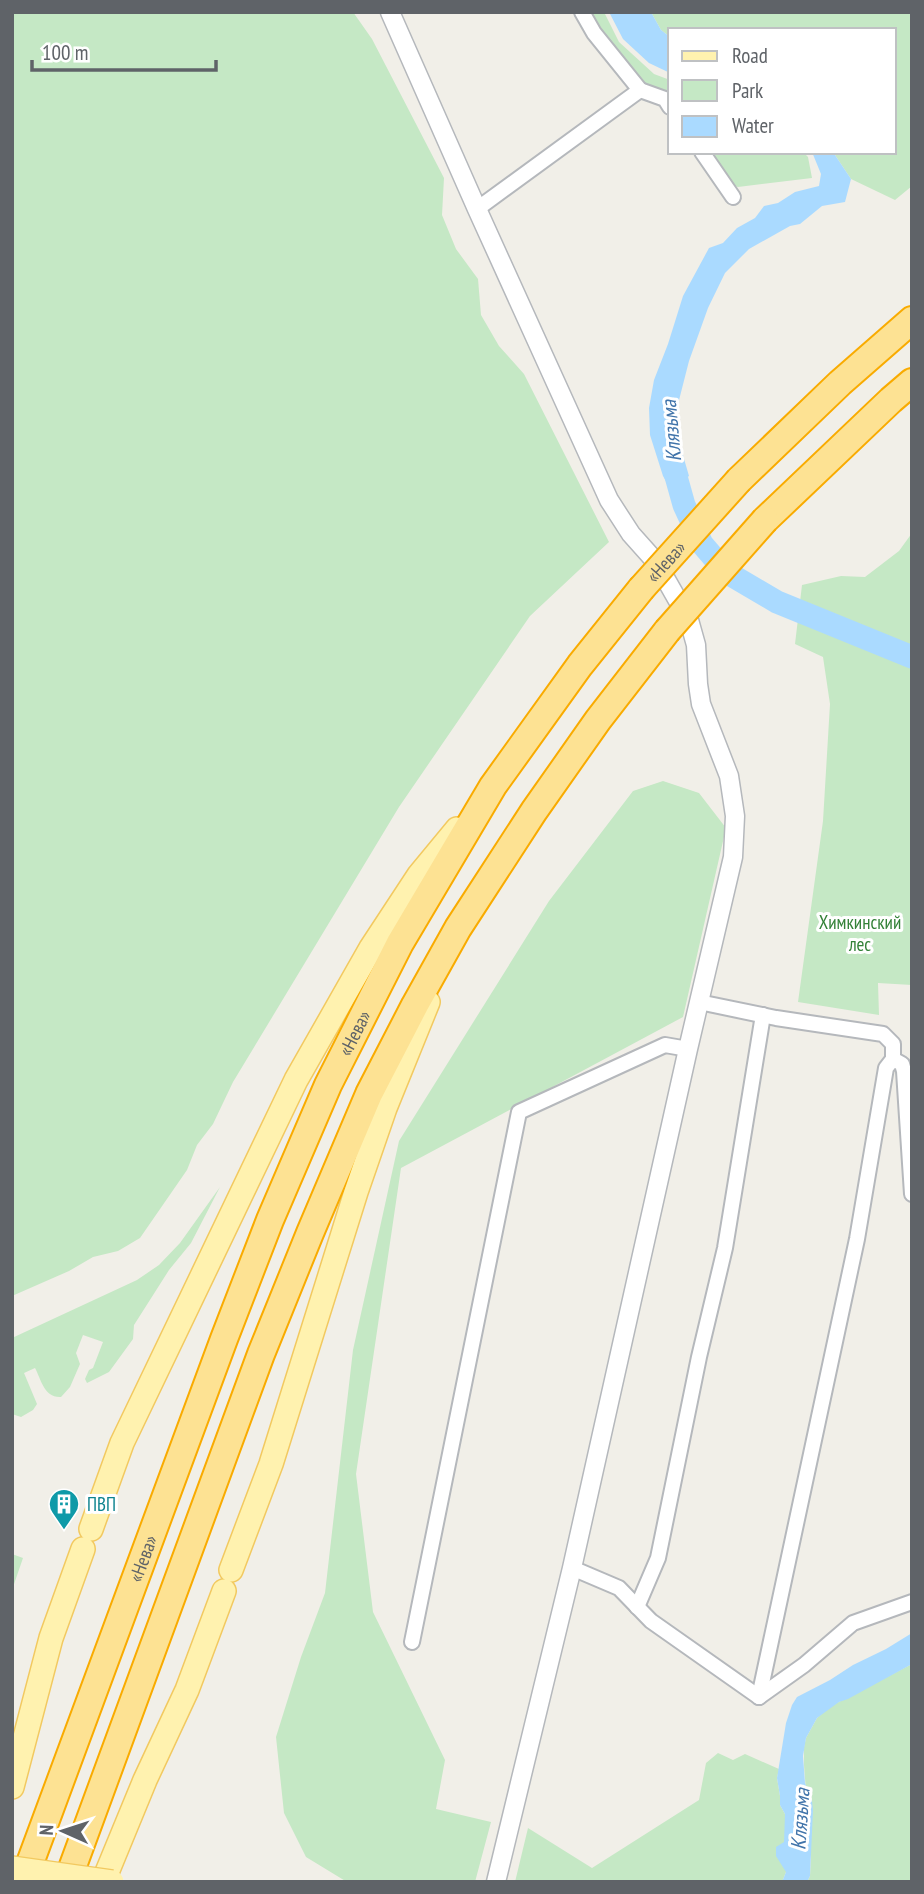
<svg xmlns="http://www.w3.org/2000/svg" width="924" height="1894" viewBox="0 0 924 1894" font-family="'PT Sans Narrow',sans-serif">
	<rect width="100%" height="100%" fill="#f1efe8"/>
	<g fill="#c5e8c5">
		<polygon points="12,12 353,12 372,39 444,178 442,215 456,249 478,279 481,315 499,346 524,374 609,542 530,616 399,807 233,1082 213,1124 197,1145 187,1170 140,1238 118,1251 93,1257 69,1271 12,1296"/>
		<polygon points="585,12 604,12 619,42 654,74 670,80 670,102 643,87"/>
		<polygon points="651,12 912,12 912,186 895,200 851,179 833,152 894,152 894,30 670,30 670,37 661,30"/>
		<polygon points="707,152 803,152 808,157 812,178 738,187 728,184"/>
		<polygon points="912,533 912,985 878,983 879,1015 798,1002 823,821 830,704 823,657 795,644 802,585 841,576 865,577 899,551"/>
		<polygon points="663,781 699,793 726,828 683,1017 401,1168 356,1474 373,1612 445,1760 436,1809 491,1822 475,1882 347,1882 306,1857 284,1813 276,1737 301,1657 325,1593 353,1350 399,1141 549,901 633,791"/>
		<path d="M220,1187L191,1243L169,1270L134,1325L133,1339L109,1372L87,1383L85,1379L89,1370L93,1368L103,1342L83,1335L76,1353L80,1364L70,1387L61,1397C44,1398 41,1379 35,1368L24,1373L37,1404L33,1410L21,1417L12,1414V1338L137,1280L159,1265L180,1243Z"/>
		<polygon points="12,1554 23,1558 12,1590 12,1573 14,1567 12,1567"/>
		<polygon points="912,1664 912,1882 807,1882 810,1876 811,1858 804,1765 804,1747 806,1738 817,1718 831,1706"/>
		<polygon points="718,1753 733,1760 745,1754 779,1769 777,1778 780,1796 780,1805 785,1814 785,1823 786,1872 782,1882 515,1882 528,1828 592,1868 699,1800 706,1763"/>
	</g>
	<g fill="#aadaff">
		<polygon points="609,12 651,12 661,30 670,37 670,73 649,63 623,39"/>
		<polygon points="812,152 833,152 851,179 845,202 822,206 800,224 790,226 749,249 725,273 708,308 689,361 677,408 680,445 689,476 671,490 663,476 650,435 649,408 654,380 668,344 683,296 709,248 723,243 737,228 755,218 764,206 778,203 795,192 819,186 821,174"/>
		<polygon points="912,1633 912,1664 848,1699 839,1702 817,1718 806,1738 803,1756 805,1783 812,1801 813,1810 810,1876 807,1882 782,1882 786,1872 776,1856 776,1847 784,1842 785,1814 780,1805 780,1796 777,1778 786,1723 792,1705 797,1697 830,1680 853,1665 886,1649"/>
	</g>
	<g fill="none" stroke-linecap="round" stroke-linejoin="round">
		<polyline stroke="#aadaff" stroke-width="23" points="670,455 684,505 702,544 726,572 777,602 912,657"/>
		<g stroke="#b5b8bc" stroke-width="18">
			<g id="minor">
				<polyline points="640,90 665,99 670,107"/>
				<polyline points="702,152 733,197"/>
				<polyline points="477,209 640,90 594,33 582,12"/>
				<polyline points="699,1002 776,1018 883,1034 893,1044 893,1059"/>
				<polyline points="572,1568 619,1588 651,1621 759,1697"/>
				<polyline points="637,1607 658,1558 699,1357 725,1248 763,1015"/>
				<polyline points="412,1642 519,1112 665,1045 688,1049"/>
				<polyline points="759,1697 857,1239 886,1068 893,1059 902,1064 904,1071 912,1194"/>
				<polyline points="759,1697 804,1665 853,1623 912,1602"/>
			</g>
		</g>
		<g stroke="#b5b8bc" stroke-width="21">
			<polyline id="tertiary" points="390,12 477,209 609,500 631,534 656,562 689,620 696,645 698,684 701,704 729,776 735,816 733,857 688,1049 572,1568 496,1882"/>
		</g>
		<g stroke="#f2c960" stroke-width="26">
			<g id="primary">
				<polyline points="91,1529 122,1443 296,1080 371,948 419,875 457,829"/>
				<polyline points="231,1570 271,1464 356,1192 385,1108 428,1002"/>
				<polyline points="12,1787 51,1638 83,1549"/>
				<polyline points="103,1882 145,1780 187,1690 224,1591"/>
			</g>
		</g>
		<g stroke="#f9ab00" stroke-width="30">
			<g id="motorway">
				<polyline points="739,480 840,383 912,320"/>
				<polyline points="765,520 891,400 912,382"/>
				<path id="s1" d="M23,1882L224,1339L270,1220L328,1085L400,943L493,786L580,665L641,589"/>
				<polyline points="67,1882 261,1354 310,1233 369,1094 415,1005 458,928 534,811 598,720 667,631"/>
			</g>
		</g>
		<use href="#minor" stroke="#fff" stroke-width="14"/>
		<use href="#tertiary" stroke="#fff" stroke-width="18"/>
		<use href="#primary" stroke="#fff2af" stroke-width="23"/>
		<use href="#motorway" stroke="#fde293" stroke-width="26"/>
		<g stroke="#f2c960" stroke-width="26" stroke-linecap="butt">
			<polyline id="primary-bridge" points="12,1868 112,1882"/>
		</g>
		<g stroke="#f9ab00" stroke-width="30" stroke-linecap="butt">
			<g id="motorway-bridge">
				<path id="s2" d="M641,589L739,480"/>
				<polyline points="667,631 765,520"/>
			</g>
		</g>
		<use href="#primary-bridge" stroke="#fff2af" stroke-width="23"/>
		<use href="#motorway-bridge" stroke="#fde293" stroke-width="26"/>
	</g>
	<defs>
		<g id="building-pin" transform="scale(1.575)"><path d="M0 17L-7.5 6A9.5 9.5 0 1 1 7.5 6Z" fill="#0f9aa8" stroke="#fff"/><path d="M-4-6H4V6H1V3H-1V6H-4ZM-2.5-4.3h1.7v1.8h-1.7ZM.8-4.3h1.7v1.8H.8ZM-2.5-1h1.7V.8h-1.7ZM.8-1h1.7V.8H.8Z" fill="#fff"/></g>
	</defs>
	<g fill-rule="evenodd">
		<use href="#building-pin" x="64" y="1504"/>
	</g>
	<g text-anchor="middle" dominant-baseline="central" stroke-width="6" stroke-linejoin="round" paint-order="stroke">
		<g font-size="19" fill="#5f6368" stroke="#fff">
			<text stroke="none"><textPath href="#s2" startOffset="37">«Нева»</textPath></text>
			<text stroke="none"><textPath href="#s1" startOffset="912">«Нева»</textPath></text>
			<text stroke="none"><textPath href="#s1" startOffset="345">«Нева»</textPath></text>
		</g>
		<g font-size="19" fill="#348238" stroke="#fff">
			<text x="860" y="922">Химкинский<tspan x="860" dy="22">лес</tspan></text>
		</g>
		<g font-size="19" fill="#0d838f" stroke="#fff" text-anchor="start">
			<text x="87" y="1504">ПВП</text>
		</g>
		<g font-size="21" font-style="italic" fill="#4174aa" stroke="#fff">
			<text transform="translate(671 431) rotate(-95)">Клязьма</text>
			<text transform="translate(800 1819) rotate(-86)">Клязьма</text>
		</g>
	</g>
	<rect width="924" height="1894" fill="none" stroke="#5f6368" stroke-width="28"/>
	<rect x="668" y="28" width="228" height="126" fill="#ffffff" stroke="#bfc1c3" stroke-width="2"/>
	<rect x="682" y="51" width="35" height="10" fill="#fff2af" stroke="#bfc1c3" stroke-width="2"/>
	<text x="732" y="63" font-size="21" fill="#5f6368">Road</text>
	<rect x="682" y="80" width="35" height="21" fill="#c5e8c5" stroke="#bfc1c3" stroke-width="2"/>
	<text x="732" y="98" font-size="21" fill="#5f6368">Park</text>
	<rect x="682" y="116" width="35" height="21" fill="#aadaff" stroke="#bfc1c3" stroke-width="2"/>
	<text x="732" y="133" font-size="21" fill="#5f6368">Water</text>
	<g transform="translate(63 1831) rotate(273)" stroke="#ffffff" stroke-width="5" paint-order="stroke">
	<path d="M0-5L12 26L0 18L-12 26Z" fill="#5f6368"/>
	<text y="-10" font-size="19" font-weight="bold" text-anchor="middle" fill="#5f6368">N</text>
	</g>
	<path d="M32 60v10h184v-10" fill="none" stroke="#5f6368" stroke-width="3.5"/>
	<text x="42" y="60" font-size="21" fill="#5f6368" stroke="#ffffff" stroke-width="5" paint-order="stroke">100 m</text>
</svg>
